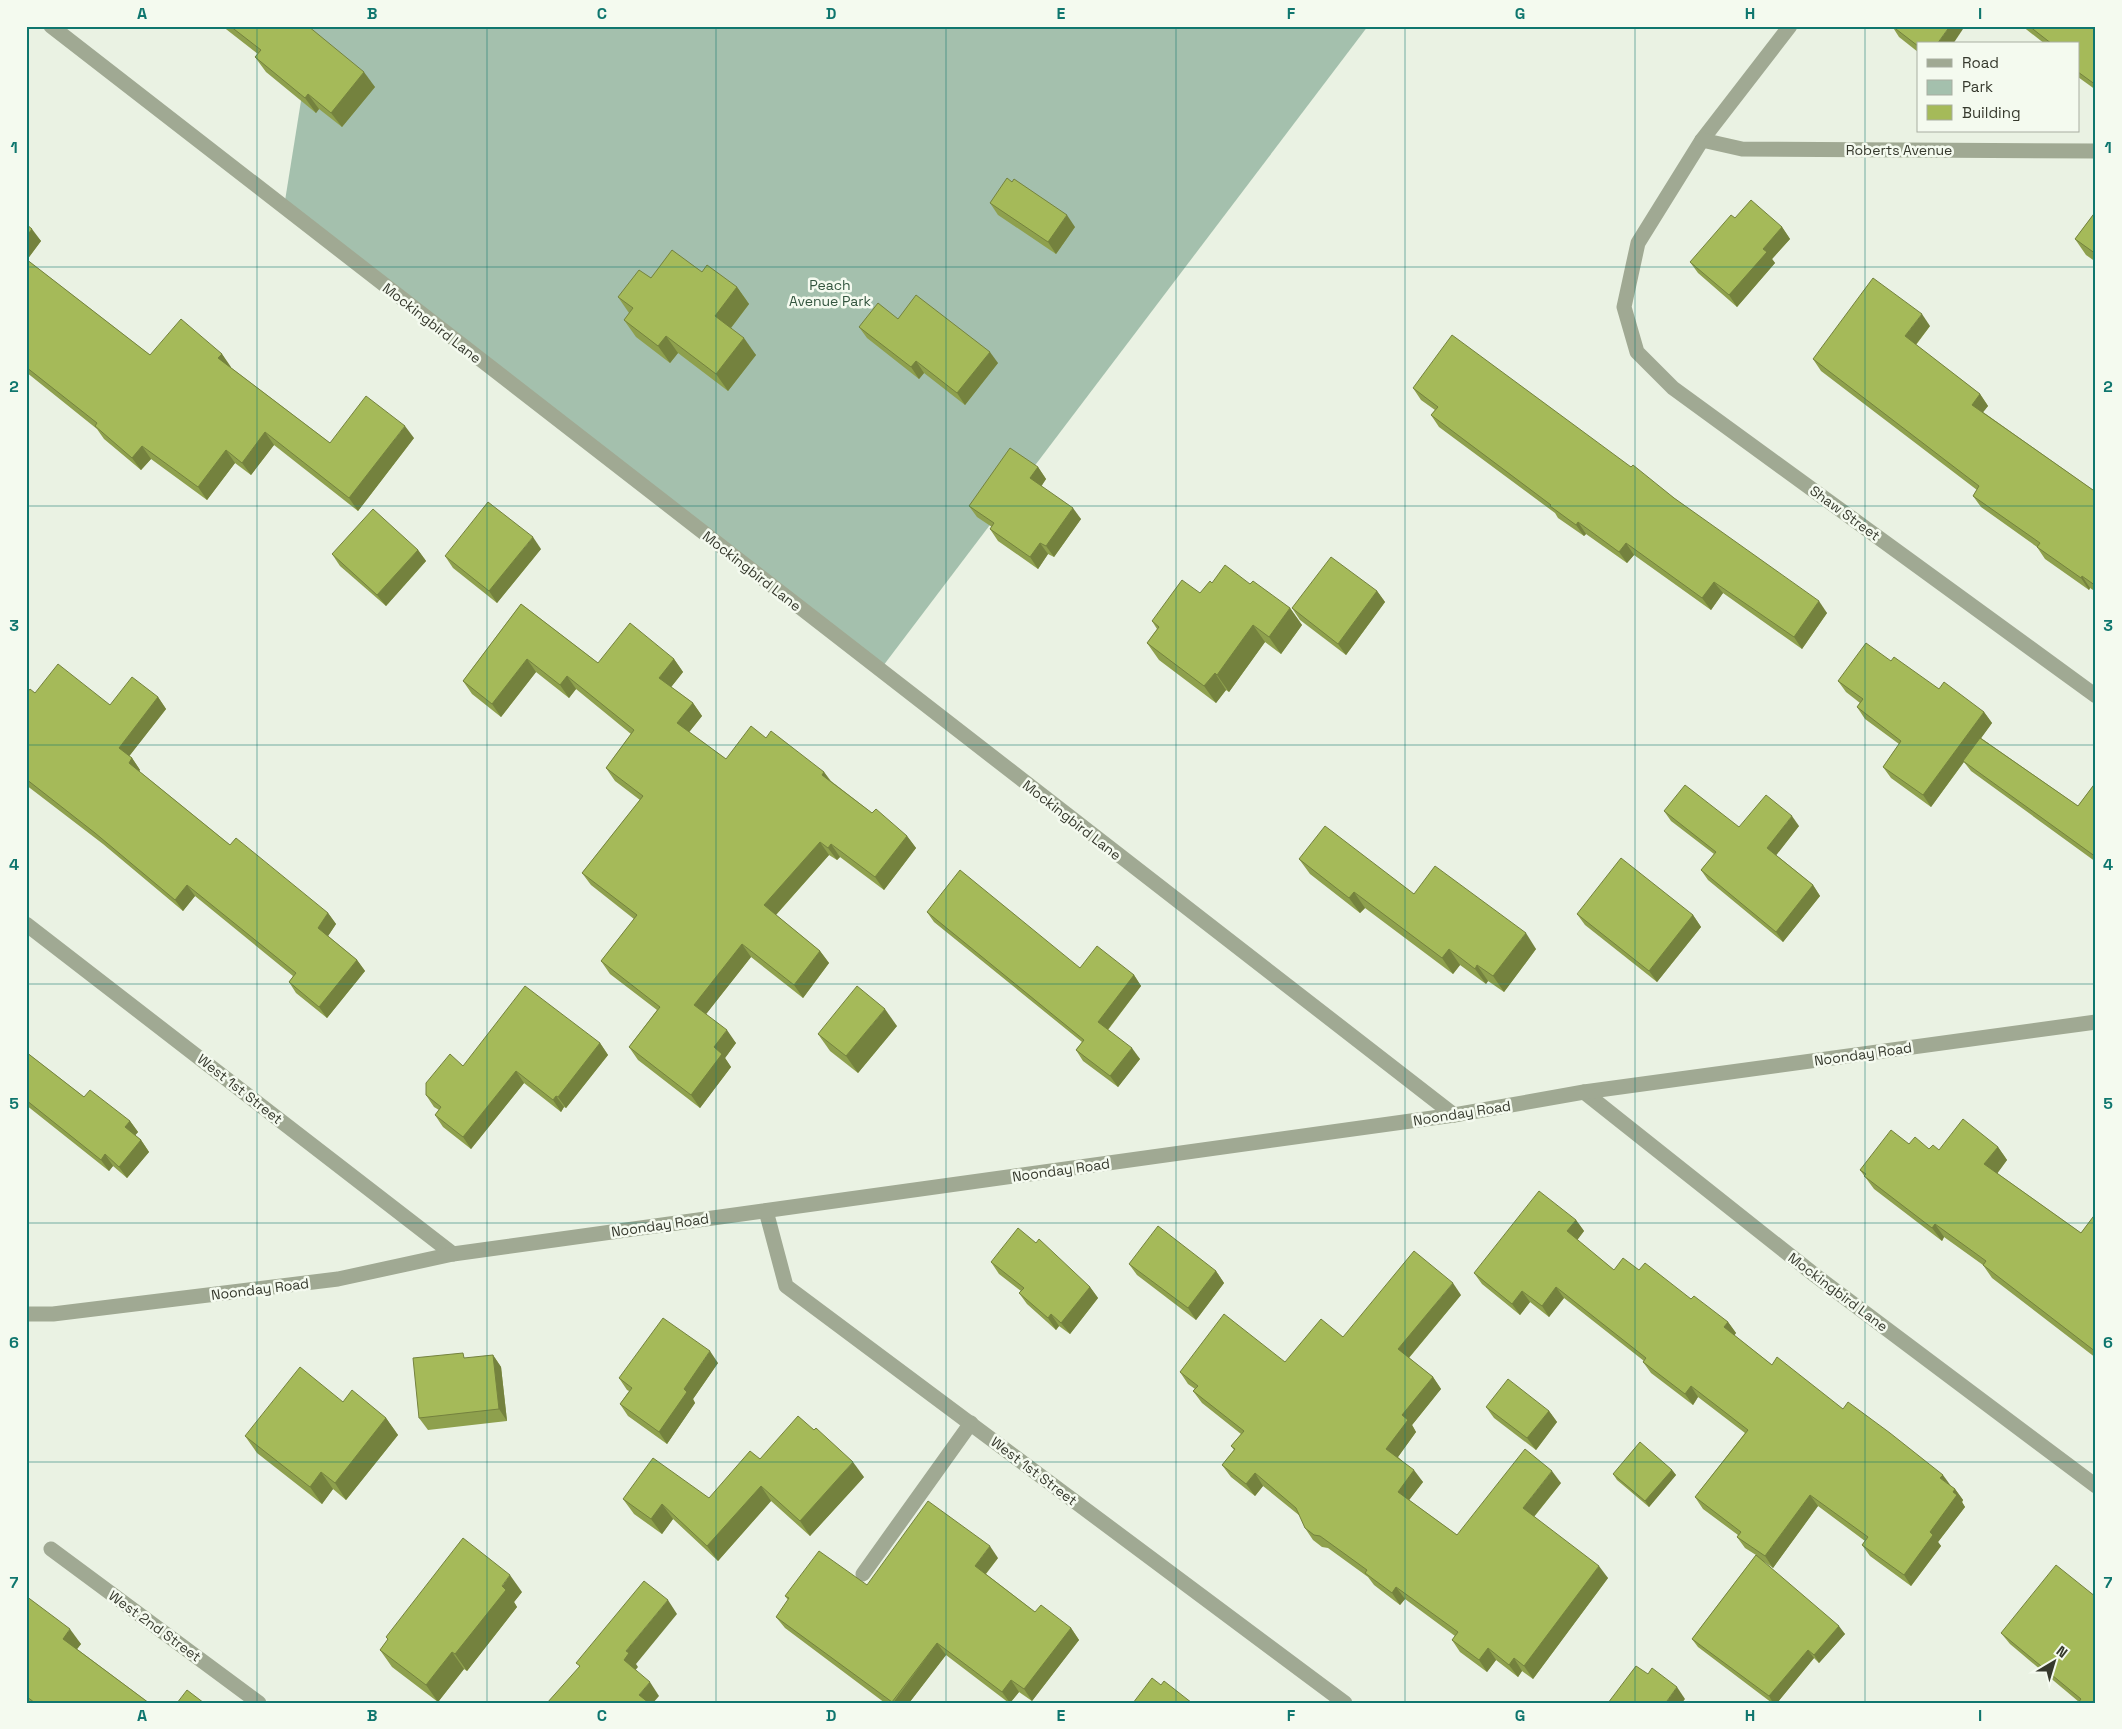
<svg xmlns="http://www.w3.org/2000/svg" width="2122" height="1729" viewBox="0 0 2122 1729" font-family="'Space Grotesk',sans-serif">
	<rect width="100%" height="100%" fill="#eaf2e3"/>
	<polygon fill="#a4c0ad" points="313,26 1368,26 880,670 284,207"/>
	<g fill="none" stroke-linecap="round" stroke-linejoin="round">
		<g stroke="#a0a993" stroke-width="15">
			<polyline points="51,26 1454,1115"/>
			<polyline points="1790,26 1702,140 1638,243 1624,307 1637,352 1673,388 2096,696"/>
			<polyline points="1702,140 1742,149 2096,151"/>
			<polyline points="26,924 453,1254"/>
			<polyline points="1584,1092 1816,1276 2096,1486"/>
			<polyline points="766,1211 786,1286 1345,1703"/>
			<polyline points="26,1314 53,1314 338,1279 453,1254 1454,1115 1584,1092 2096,1022"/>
			<polyline points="51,1549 259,1703"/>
			<polyline points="863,1574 971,1423"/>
		</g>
	</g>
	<g fill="#8ea04d">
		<polygon points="222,26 308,26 375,87 342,127 319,109 316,113 266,72 255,57 258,54"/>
		<polygon points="1892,26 1918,44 1918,52 1899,37"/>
		<polygon points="2022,26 2096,26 2096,90 2078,77 2078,44 2045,44"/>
		<polygon points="990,203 1075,227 1056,254 998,215"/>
		<polygon points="2096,211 2096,262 2086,255 2075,239"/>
		<polygon points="1735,218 1782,227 1790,239 1772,259 1775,263 1737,307 1698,273 1690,262"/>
		<polygon points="26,224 41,241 27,260 150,355 222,354 230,367 330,443 414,438 358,511 274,445 251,475 235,463 207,500 151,459 141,470 104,439 97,429 26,372"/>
		<polygon points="702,272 737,287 749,304 731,328 756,355 728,391 678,353 670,363 636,337 624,320 629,313 618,297 651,278"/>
		<polygon points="898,319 998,363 965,405 924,373 919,379 867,338 859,327"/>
		<polygon points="1930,326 1916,345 1980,394 1988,406 1983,412 2093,490 2096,486 2096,592 2090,588 2089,590 2045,559 2037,547 1981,507 1973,496 1977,490 1821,371 1813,359"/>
		<polygon points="1413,388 1631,467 1674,498 1827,613 1802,649 1723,593 1711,610 1634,555 1627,563 1586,534 1584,536 1558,518 1555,513 1439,427 1431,415 1435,410 1421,400"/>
		<polygon points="1038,467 1046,479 1041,486 1081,519 1054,557 1048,554 1038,569 998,541 990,529 992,527 977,517 969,506"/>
		<polygon points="541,549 497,603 453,568 445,556"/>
		<polygon points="418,550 426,561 386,606 340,566 332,554"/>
		<polygon points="1212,583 1250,584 1290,608 1302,625 1281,654 1265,642 1229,692 1226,690 1216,703 1159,660 1147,643 1157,629 1152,621 1200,593"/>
		<polygon points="1377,591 1385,602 1346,655 1300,620 1292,608"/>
		<polygon points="521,604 598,663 674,659 683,672 671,687 693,703 702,716 689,732 726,759 766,738 824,772 831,781 872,813 907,836 916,848 884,890 840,857 837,860 829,855 776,915 820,951 829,963 803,998 751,957 706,1014 736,1043 725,1058 731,1067 700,1108 638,1060 629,1047 657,1010 610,974 601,961 634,919 591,885 582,873 640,800 615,781 606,768 631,734 576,689 569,698 536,672 501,717 472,694 463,681"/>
		<polygon points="1891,661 1939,689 1984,712 1992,723 1981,738 2078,806 2096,782 2096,862 1971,771 1964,762 1931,807 1891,778 1883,767 1899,744 1865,719 1857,707 1860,703 1846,692 1838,681"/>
		<polygon points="35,693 110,705 158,697 166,709 129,756 132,758 140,770 139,771 230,845 328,913 336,924 328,936 357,960 365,971 327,1018 296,993 289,982 293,976 195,896 183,911 103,844 26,785 26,694"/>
		<polygon points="1664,811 1739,827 1799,826 1776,855 1813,885 1820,896 1783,942 1708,880 1701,870 1714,854 1671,821"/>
		<polygon points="1299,859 1414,894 1536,949 1504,992 1488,981 1486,984 1460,965 1453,974 1365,908 1360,913 1310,874"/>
		<polygon points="927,912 1080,968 1134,975 1141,986 1108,1030 1140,1059 1118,1087 1083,1061 1076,1050 1082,1042 934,922"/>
		<polygon points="1577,914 1693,915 1701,927 1657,982 1585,925"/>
		<polygon points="897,1026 858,1073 830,1051 818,1034"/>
		<polygon points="600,1043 608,1055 566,1108 564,1107 561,1112 524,1083 471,1149 443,1127 435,1115 439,1110 434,1107 426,1095 463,1066"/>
		<polygon points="26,1052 84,1097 130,1121 138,1132 135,1135 141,1140 149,1152 127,1178 113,1166 109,1171 26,1105"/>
		<polygon points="1909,1144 1929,1149 1939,1150 1998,1147 2007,1160 1997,1173 2081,1233 2096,1213 2096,1358 1992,1278 1983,1265 1944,1237 1942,1241 1874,1189 1860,1170"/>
		<polygon points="1576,1220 1584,1231 1577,1240 1614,1270 1639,1270 1691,1299 1728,1322 1736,1333 1734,1335 1772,1365 1843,1409 1955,1489 1963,1500 1962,1502 1965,1507 1938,1542 1941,1546 1911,1586 1870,1556 1862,1545 1865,1541 1818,1506 1773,1568 1760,1559 1845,1634 1819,1663 1814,1658 1777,1703 1772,1703 1698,1647 1692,1639 1756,1555 1745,1548 1737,1537 1738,1535 1703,1509 1695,1497 1745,1433 1698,1397 1693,1405 1651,1373 1643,1362 1644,1361 1564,1298 1549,1317 1530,1302 1520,1315 1482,1284 1474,1273"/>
		<polygon points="991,1262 1090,1287 1098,1298 1070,1334 1059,1326 1056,1330 1027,1304 1019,1293 1021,1291 999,1274"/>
		<polygon points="1129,1264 1216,1271 1224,1283 1196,1320 1137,1275"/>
		<polygon points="1461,1295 1409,1358 1433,1377 1441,1389 1412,1425 1416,1432 1398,1457 1423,1482 1409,1500 1457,1535 1561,1483 1534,1517 1608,1578 1533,1679 1522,1671 1518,1677 1496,1660 1487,1672 1460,1652 1452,1640 1455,1636 1405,1599 1400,1605 1374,1585 1368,1577 1328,1548 1322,1547 1313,1540 1305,1528 1300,1516 1263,1486 1255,1496 1231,1477 1222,1465 1234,1450 1231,1446 1241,1434 1202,1403 1193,1391 1195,1389 1188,1384 1180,1372 1285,1362 1343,1337"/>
		<polygon points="493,1355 501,1367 507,1421 428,1430 419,1418"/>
		<polygon points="718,1363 693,1399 695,1403 667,1444 628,1416 620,1404 629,1391 627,1390 619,1378"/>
		<polygon points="343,1402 386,1418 398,1435 346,1500 333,1489 322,1504 257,1453 245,1436"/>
		<polygon points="1486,1407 1549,1411 1557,1422 1536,1450 1494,1418"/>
		<polygon points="760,1459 864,1477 810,1536 771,1501 718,1561 673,1519 662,1534 634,1514 623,1499 709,1498"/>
		<polygon points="1672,1470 1676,1475 1649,1507 1617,1480 1613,1474"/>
		<polygon points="998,1558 986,1574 1035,1612 1071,1628 1079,1640 1032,1701 1019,1692 1010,1703 1009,1703 946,1655 909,1703 885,1703 785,1628 776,1617 788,1600 785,1596 867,1585"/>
		<polygon points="522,1592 514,1602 517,1607 467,1671 464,1669 438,1702 392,1667 380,1650 388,1640 386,1637"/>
		<polygon points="26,1596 81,1644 77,1649 149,1703 26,1703"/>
		<polygon points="2001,1633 2096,1703 2079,1702 2010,1644"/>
	</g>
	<g fill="#74823e">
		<polygon points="1950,26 1965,26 1953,44 1937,44"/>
		<polygon points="364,72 375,87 342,127 331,113"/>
		<polygon points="308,94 319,109 316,113 305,98"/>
		<polygon points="1067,215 1075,227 1056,254 1048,242"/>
		<polygon points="1782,227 1790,239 1772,259 1775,263 1737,307 1729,295 1763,249"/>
		<polygon points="32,229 41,241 26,261 26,237"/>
		<polygon points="737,287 749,304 727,333 715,316"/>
		<polygon points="1922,314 1930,326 1913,348 1905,336"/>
		<polygon points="666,336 678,353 670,363 658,346"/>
		<polygon points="744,338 756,355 728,391 716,374"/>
		<polygon points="990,352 998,363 965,405 957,393"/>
		<polygon points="222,354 231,367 227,371 218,358"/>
		<polygon points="916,361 924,373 919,379 911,367"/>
		<polygon points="1980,394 1988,406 1980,416 1972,405"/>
		<polygon points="405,426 414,438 358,511 349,498"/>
		<polygon points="265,432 274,445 251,475 242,463"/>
		<polygon points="142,446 151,459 141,470 132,458"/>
		<polygon points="226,450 235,463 207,500 198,487"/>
		<polygon points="1038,467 1046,479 1039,490 1030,478"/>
		<polygon points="1073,508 1081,519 1054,557 1046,546"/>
		<polygon points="1578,522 1586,534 1584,536 1576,525"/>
		<polygon points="533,537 541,549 497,603 489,591"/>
		<polygon points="1040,543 1048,554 1038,569 1030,557"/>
		<polygon points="1626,543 1634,555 1627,563 1619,552"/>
		<polygon points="418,550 426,561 386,606 377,595"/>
		<polygon points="2082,576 2090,588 2089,590 2081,578"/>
		<polygon points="1714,582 1723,593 1711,610 1702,598"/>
		<polygon points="1377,591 1385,602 1346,655 1338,644"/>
		<polygon points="1819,601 1827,613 1802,649 1794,637"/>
		<polygon points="1290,608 1302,625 1281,654 1269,637"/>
		<polygon points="1253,625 1265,642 1229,692 1217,675"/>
		<polygon points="527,659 536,672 501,717 492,704"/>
		<polygon points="674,659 683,672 668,691 659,678"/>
		<polygon points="1215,673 1226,690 1216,703 1204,686"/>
		<polygon points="567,676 576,689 569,698 560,685"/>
		<polygon points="158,697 166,709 127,759 119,748"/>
		<polygon points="693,703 702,716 686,736 677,723"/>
		<polygon points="1984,712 1992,723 1931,807 1923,795"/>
		<polygon points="132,758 140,770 137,774 129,763"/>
		<polygon points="824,772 833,785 822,775"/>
		<polygon points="1792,816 1799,826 1774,858 1767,848"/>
		<polygon points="907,836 916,848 884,890 875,877"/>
		<polygon points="820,842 829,855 773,918 764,905"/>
		<polygon points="831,844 840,857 837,860 828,848"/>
		<polygon points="187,885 195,896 183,911 175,900"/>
		<polygon points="1813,885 1820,896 1783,942 1776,932"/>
		<polygon points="1354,892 1365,908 1360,913 1349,898"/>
		<polygon points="328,913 336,924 326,939 318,928"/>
		<polygon points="1693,915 1701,927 1657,982 1649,971"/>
		<polygon points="1526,933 1536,949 1504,992 1493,976"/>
		<polygon points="742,944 751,957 703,1018 694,1005"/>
		<polygon points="1449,949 1460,965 1453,974 1442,958"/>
		<polygon points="820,951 829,963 803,998 794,985"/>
		<polygon points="357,960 365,971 327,1018 319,1007"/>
		<polygon points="1477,965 1488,981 1486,984 1475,969"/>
		<polygon points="1134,975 1141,986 1105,1033 1098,1022"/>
		<polygon points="885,1009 897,1026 858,1073 846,1056"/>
		<polygon points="727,1030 736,1043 725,1058 731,1067 700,1108 691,1095 714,1047"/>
		<polygon points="600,1043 608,1055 566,1108 558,1097"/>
		<polygon points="1132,1048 1140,1059 1118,1087 1110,1076"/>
		<polygon points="516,1071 524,1083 471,1149 463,1137"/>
		<polygon points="556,1096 564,1107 561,1112 553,1100"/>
		<polygon points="130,1121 138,1132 133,1138 125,1127"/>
		<polygon points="141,1140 149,1152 127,1178 119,1167"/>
		<polygon points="1998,1147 2007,1160 1994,1178 1984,1164"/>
		<polygon points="105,1154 113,1166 109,1171 101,1160"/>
		<polygon points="1576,1220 1584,1231 1575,1243 1567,1231"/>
		<polygon points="1935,1224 1944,1237 1942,1241 1932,1228"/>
		<polygon points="1216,1271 1224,1283 1196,1320 1188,1308"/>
		<polygon points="1453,1283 1461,1295 1406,1361 1398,1349"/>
		<polygon points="1090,1287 1098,1298 1070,1334 1061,1323"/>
		<polygon points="1556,1287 1564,1298 1549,1317 1542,1306"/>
		<polygon points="1522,1291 1530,1302 1520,1315 1512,1304"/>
		<polygon points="1051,1314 1059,1326 1056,1330 1048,1318"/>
		<polygon points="1728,1322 1736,1333 1732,1339 1724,1327"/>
		<polygon points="710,1351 718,1363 693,1399 695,1403 667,1444 659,1432 684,1389"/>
		<polygon points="493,1355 501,1367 507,1421 499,1409"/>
		<polygon points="1433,1377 1441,1389 1412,1425 1416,1432 1395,1461 1386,1449 1402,1415"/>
		<polygon points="1691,1386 1698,1397 1693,1405 1685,1394"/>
		<polygon points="1549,1411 1557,1422 1536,1450 1527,1438"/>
		<polygon points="386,1418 398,1435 346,1500 335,1483"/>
		<polygon points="853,1462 864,1477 810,1536 800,1521"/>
		<polygon points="1414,1470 1423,1482 1406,1504 1398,1492"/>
		<polygon points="1672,1470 1676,1475 1649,1507 1645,1501"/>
		<polygon points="1552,1471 1561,1483 1531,1520 1523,1508"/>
		<polygon points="321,1472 333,1489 322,1504 310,1487"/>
		<polygon points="1255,1473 1263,1486 1255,1496 1246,1484"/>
		<polygon points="1943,1475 1951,1486 1940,1478"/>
		<polygon points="761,1486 771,1501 718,1561 707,1546"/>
		<polygon points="1955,1489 1963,1500 1962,1502 1965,1507 1938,1542 1941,1546 1911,1586 1904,1575"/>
		<polygon points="1810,1495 1818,1506 1773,1568 1765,1556"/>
		<polygon points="662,1504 673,1519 662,1534 651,1519"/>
		<polygon points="990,1546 998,1558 983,1577 975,1566"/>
		<polygon points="1599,1566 1608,1578 1533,1679 1524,1666"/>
		<polygon points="510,1575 522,1592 514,1602 517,1607 467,1671 455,1654"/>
		<polygon points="1396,1587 1405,1599 1400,1605 1392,1593"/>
		<polygon points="668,1600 677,1614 636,1664 638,1667 633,1673 624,1660 626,1651"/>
		<polygon points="1839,1626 1845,1634 1819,1663 1814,1655"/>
		<polygon points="1071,1628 1079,1640 1032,1701 1024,1689"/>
		<polygon points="70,1629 81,1644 73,1654 63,1639"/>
		<polygon points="937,1643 946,1655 909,1703 893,1703"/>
		<polygon points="1488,1648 1496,1660 1487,1672 1479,1660"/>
		<polygon points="1808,1650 1814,1658 1777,1703 1773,1703 1769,1696"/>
		<polygon points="452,1652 464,1669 438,1702 426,1685"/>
		<polygon points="1514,1658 1522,1671 1518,1677 1509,1665"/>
		<polygon points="1011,1680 1019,1692 1010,1703 1002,1692"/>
		<polygon points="650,1682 659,1696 653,1703 644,1703 639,1695"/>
		<polygon points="1677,1687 1685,1699 1682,1703 1668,1703 1667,1701"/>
	</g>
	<g fill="#a5ba59" stroke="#74823e">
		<polygon points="230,26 308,26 364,72 331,113 308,94 305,98 255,57 261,50"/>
		<polygon points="1892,26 1950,26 1937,44 1918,44 1918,46"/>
		<polygon points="2029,26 2096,26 2096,85 2078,72 2078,44 2052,44"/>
		<polygon points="1007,178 1012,182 1014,179 1067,215 1048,242 990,203"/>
		<polygon points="1751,200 1782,227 1763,249 1767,252 1729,295 1690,262 1731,215 1735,218"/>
		<polygon points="2096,211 2096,254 2075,239"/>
		<polygon points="26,224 32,229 26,237"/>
		<polygon points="672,250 702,272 707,265 737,287 715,316 744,338 716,374 666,336 658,346 624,320 633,308 618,297 639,270 651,278"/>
		<polygon points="26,259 150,355 181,319 222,354 218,358 330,443 366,396 405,426 349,498 265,432 242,463 226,450 198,487 142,446 132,458 95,426 97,423 26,367"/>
		<polygon points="1873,278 1922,314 1905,336 1980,394 1972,405 2093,490 2096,486 2096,586 2082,576 2081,578 2037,547 2040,543 1973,496 1979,486 1813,359"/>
		<polygon points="916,295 990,352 957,393 916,361 911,367 859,327 878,303 898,319"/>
		<polygon points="1452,335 1631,467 1633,465 1674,498 1819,601 1794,637 1714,582 1702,598 1626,543 1619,552 1578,522 1576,525 1550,506 1551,505 1431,415 1438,407 1413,388"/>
		<polygon points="1010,448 1038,467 1030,478 1073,508 1046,546 1040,543 1030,557 990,529 994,523 969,506"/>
		<polygon points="488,502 533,537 489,591 445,556"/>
		<polygon points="373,509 418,550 377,595 332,554"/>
		<polygon points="1331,557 1377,591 1338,644 1292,608"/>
		<polygon points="1225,565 1250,584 1253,581 1290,608 1269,637 1253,625 1217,675 1215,673 1204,686 1147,643 1159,627 1152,621 1182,580 1200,593 1210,581 1212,583"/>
		<polygon points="521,604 598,663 630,623 674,659 659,678 693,703 677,723 726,759 751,726 766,738 771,731 824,772 822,775 872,813 876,809 907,836 875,877 831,844 828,848 820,842 764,905 820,951 794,985 742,944 694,1005 727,1030 714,1047 722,1054 691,1095 629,1047 660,1007 601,961 637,915 582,873 643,796 606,768 634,730 567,676 560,685 527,659 492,704 463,681"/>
		<polygon points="1866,643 1891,661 1894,657 1939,689 1944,682 1984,712 1923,795 1883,767 1901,741 1857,707 1863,699 1838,681"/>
		<polygon points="58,664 110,705 132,677 158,697 119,748 132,758 129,763 230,845 236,838 328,913 318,928 357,960 319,1007 289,982 296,973 187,885 175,900 95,833 26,779 26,694 30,689 35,693"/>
		<polygon points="1980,738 2078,806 2096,782 2096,857 1963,761"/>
		<polygon points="1685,785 1739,827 1766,795 1792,816 1767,848 1813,885 1776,932 1701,870 1716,852 1664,811"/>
		<polygon points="1325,826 1414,894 1435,866 1526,933 1493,976 1477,965 1475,969 1449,949 1442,958 1354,892 1349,898 1299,859"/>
		<polygon points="1621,858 1693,915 1649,971 1577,914"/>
		<polygon points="960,870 1080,968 1097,946 1134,975 1098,1022 1132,1048 1110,1076 1076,1050 1084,1040 927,912"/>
		<polygon points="525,986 600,1043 558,1097 556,1096 553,1100 516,1071 463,1137 435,1115 441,1107 426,1095 426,1083 450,1054 463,1066"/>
		<polygon points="857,986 885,1009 846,1056 818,1034"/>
		<polygon points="26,1052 84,1097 90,1090 130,1121 125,1127 141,1140 119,1167 105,1154 101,1160 26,1100"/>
		<polygon points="1963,1119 1998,1147 1984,1164 2081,1233 2096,1213 2096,1352 1983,1265 1986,1261 1935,1224 1932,1228 1864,1176 1866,1174 1860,1170 1891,1130 1909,1144 1915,1137 1929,1149 1933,1145 1939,1150"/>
		<polygon points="1539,1191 1576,1220 1567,1231 1614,1270 1623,1258 1639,1270 1645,1263 1691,1299 1694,1296 1728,1322 1724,1327 1772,1365 1777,1357 1843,1409 1848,1402 1890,1433 1943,1475 1940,1478 1955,1489 1953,1492 1957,1495 1930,1532 1933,1535 1904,1575 1862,1545 1868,1537 1810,1495 1765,1556 1737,1537 1741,1532 1695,1497 1748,1430 1691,1386 1685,1394 1643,1362 1646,1358 1556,1287 1542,1306 1522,1291 1512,1304 1474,1273"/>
		<polygon points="1158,1226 1216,1271 1188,1308 1129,1264"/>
		<polygon points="1018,1228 1036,1243 1039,1239 1090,1287 1061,1323 1051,1314 1048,1318 1019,1293 1024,1288 991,1262"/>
		<polygon points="1414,1251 1453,1283 1398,1349 1433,1377 1402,1415 1408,1420 1386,1449 1414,1470 1398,1492 1457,1535 1525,1449 1552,1471 1523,1508 1599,1566 1524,1666 1514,1658 1509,1665 1488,1648 1479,1660 1452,1640 1458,1632 1396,1587 1392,1593 1365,1573 1367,1570 1320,1536 1314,1535 1305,1528 1296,1508 1255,1473 1246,1484 1222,1465 1235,1449 1231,1446 1244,1431 1193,1391 1198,1386 1180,1372 1224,1314 1285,1362 1321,1319 1343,1337"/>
		<polygon points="663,1318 710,1351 684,1389 687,1392 659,1432 620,1404 632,1388 619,1378"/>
		<polygon points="463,1353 464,1358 493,1355 499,1409 419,1418 413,1358"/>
		<polygon points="300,1367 343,1402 352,1390 386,1418 335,1483 321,1472 310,1487 245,1436"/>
		<polygon points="1508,1379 1549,1411 1527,1438 1486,1407"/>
		<polygon points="798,1416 814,1430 816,1428 853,1462 800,1521 761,1486 707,1546 662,1504 651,1519 623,1499 653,1458 709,1498 750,1451 760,1459"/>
		<polygon points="1640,1442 1672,1470 1645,1501 1613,1474"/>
		<polygon points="928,1501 990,1546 975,1566 1035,1612 1041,1605 1071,1628 1024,1689 1011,1680 1002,1692 937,1643 892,1702 776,1617 789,1598 785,1596 819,1551 867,1585"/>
		<polygon points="463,1538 510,1575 502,1586 506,1590 455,1654 452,1652 426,1685 380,1650 388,1639 386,1637"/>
		<polygon points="1756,1555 1839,1626 1814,1655 1808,1650 1769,1696 1692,1639"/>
		<polygon points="2056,1565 2096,1597 2096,1703 2078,1703 2081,1699 2001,1633"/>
		<polygon points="644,1581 668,1600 626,1651 629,1653 624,1660 650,1682 639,1695 649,1703 547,1703 580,1666 576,1663"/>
		<polygon points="26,1596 70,1629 63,1639 149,1703 35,1703 26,1696"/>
		<polygon points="1636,1666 1648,1674 1652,1668 1677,1687 1667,1701 1670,1703 1608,1703"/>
		<polygon points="1152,1678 1161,1685 1164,1681 1192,1703 1133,1703"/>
		<polygon points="187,1690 204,1703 177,1703"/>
	</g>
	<path fill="none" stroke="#0f766e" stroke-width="1" stroke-opacity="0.55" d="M257,26V1703M487,26V1703M716,26V1703M946,26V1703M1176,26V1703M1405,26V1703M1635,26V1703M1865,26V1703M26,267H2096M26,506H2096M26,745H2096M26,984H2096M26,1223H2096M26,1462H2096"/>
	<g text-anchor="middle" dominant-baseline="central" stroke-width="5" stroke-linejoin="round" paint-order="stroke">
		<g font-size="14" fill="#36392d" stroke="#f4faef">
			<text x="1899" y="150">Roberts Avenue</text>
			<text transform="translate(432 323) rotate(38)">Mockingbird Lane</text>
			<text transform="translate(1845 513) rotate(36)">Shaw Street</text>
			<text transform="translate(752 571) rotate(38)">Mockingbird Lane</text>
			<text transform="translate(1072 820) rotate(38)">Mockingbird Lane</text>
			<text transform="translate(1863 1054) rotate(-8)">Noonday Road</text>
			<text transform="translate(240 1089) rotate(38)">West 1st Street</text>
			<text transform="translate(1462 1113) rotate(-9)">Noonday Road</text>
			<text transform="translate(1061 1170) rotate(-8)">Noonday Road</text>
			<text transform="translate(660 1225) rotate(-8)">Noonday Road</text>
			<text transform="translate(260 1289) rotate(-7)">Noonday Road</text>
			<text transform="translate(1838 1292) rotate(37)">Mockingbird Lane</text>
			<text transform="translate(1034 1471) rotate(37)">West 1st Street</text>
			<text transform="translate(155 1626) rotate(36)">West 2nd Street</text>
		</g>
		<g font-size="14" fill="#33553f" stroke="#f4faef">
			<text x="830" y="285">Peach<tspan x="830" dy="16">Avenue Park</tspan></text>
		</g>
	</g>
	<rect width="2122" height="1729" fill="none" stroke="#f4faef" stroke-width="55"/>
	<rect x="1917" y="42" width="162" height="90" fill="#f4faef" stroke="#a8ada1"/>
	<rect x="1927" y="59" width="25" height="8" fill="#a0a993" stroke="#a8ada1"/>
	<text x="1962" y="68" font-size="15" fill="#36392d">Road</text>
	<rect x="1927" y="80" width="25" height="15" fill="#a4c0ad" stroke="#a8ada1"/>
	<text x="1962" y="92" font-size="15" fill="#36392d">Park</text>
	<rect x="1927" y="105" width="25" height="15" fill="#a5ba59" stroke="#a8ada1"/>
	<text x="1962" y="118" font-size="15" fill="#36392d">Building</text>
	<g transform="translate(2054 1662) rotate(38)" stroke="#f4faef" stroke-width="4" paint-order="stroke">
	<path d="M0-4L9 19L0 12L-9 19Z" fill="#36392d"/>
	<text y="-8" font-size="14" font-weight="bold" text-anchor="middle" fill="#36392d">N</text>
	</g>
	<rect x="28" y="28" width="2066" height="1674" fill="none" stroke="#0f766e" stroke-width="2"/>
	<g font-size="16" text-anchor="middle" font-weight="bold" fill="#0f766e">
		<text x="142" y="19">A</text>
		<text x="372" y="19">B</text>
		<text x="602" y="19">C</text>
		<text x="831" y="19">D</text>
		<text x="1061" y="19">E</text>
		<text x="1291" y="19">F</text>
		<text x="1520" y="19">G</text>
		<text x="1750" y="19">H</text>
		<text x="1980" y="19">I</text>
		<text x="14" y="153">1</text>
		<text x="2108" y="153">1</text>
		<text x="14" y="392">2</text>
		<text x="2108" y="392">2</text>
		<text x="14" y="631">3</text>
		<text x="2108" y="631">3</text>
		<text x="14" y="870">4</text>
		<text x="2108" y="870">4</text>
		<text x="14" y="1109">5</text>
		<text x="2108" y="1109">5</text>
		<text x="14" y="1348">6</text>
		<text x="2108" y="1348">6</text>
		<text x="14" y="1588">7</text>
		<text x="2108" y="1588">7</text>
		<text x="142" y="1721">A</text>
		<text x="372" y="1721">B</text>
		<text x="602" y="1721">C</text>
		<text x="831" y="1721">D</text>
		<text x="1061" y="1721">E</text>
		<text x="1291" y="1721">F</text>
		<text x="1520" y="1721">G</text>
		<text x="1750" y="1721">H</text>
		<text x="1980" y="1721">I</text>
	</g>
</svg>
